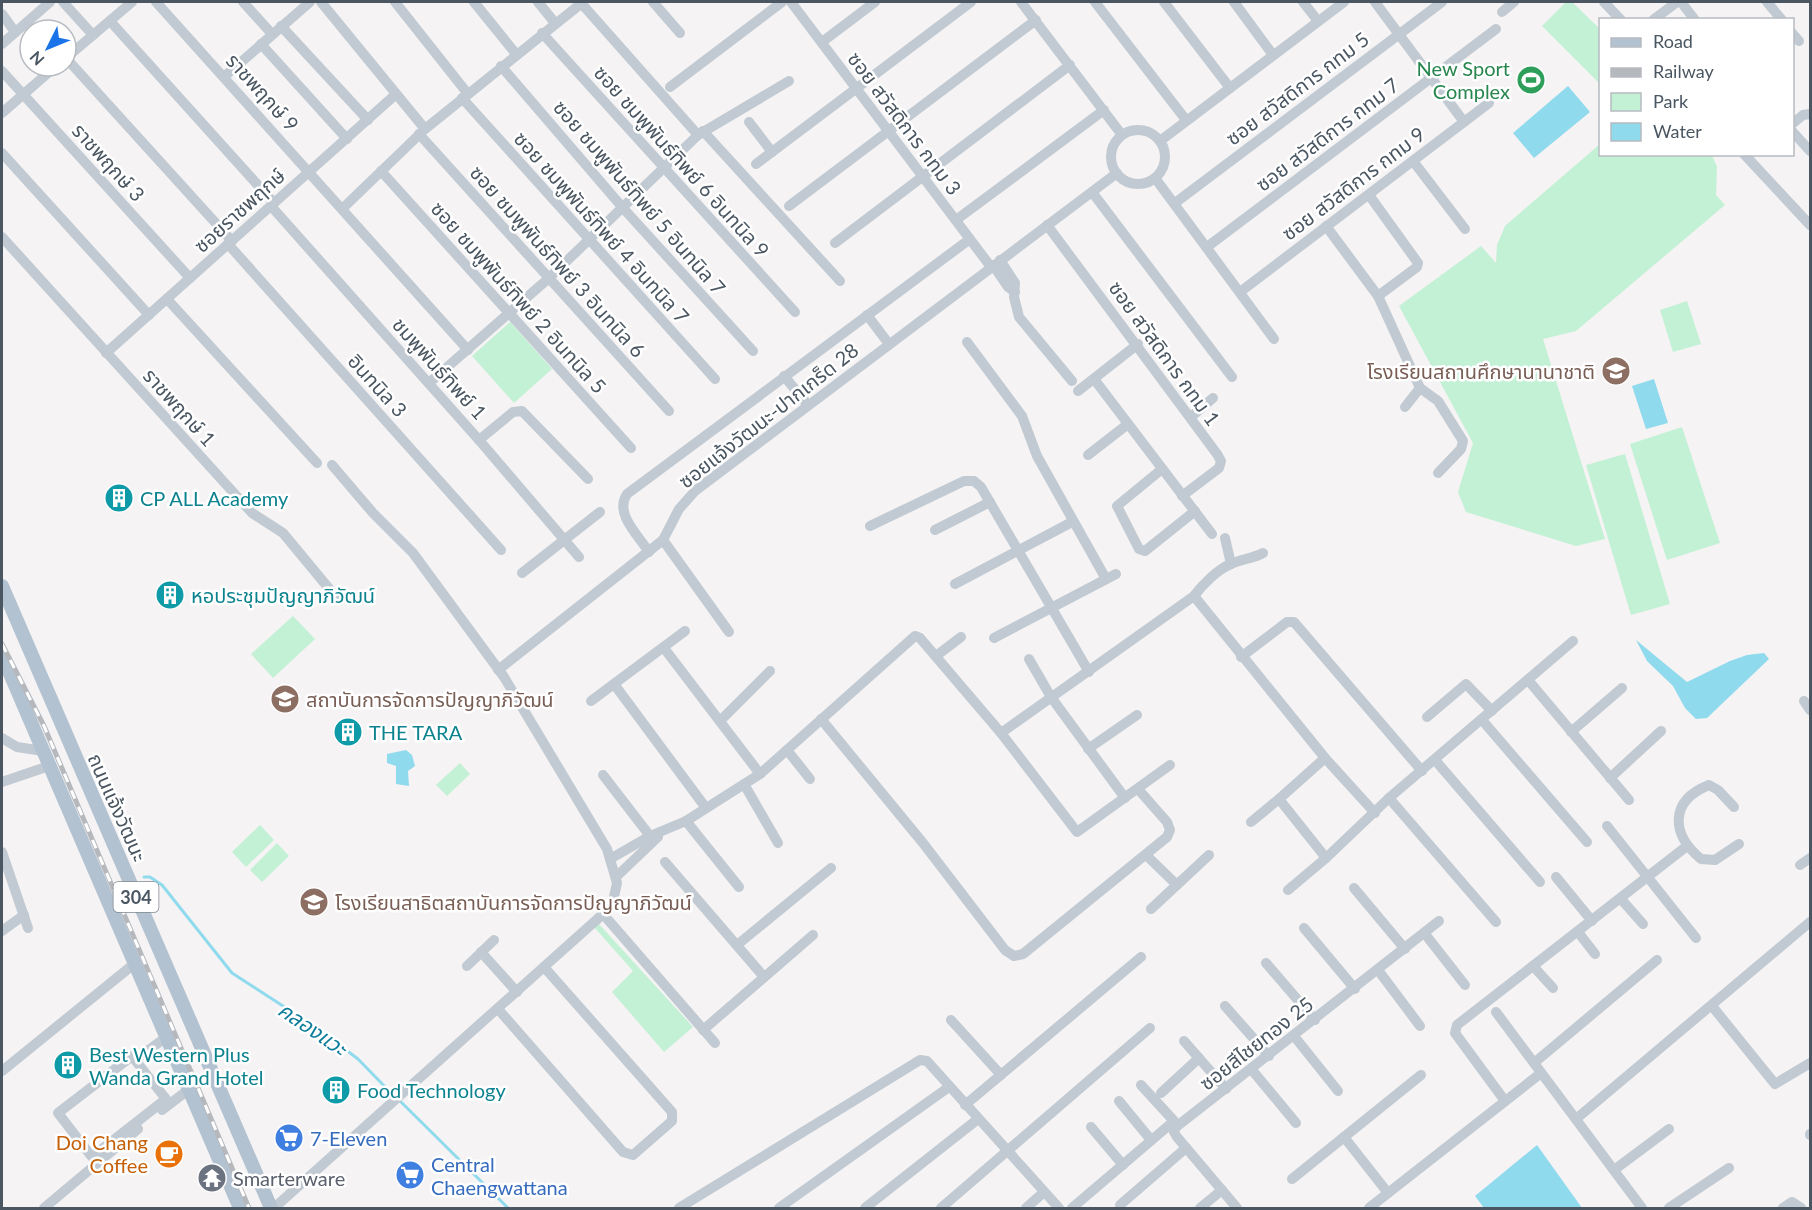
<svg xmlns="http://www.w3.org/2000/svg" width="1812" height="1210" viewBox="0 0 1812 1210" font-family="Lato,'Noto Sans Thai',sans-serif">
	<rect width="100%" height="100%" fill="#f5f3f3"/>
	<g fill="#c3f1d5">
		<polygon points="1566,2 1572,2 1600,29 1600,84 1542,26"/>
		<polygon points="1600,144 1600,154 1712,155 1717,167 1716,195 1725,205 1576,331 1543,339 1605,539 1576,546 1466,512 1458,492 1473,443 1399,306 1481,246 1496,263 1497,245 1505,226"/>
		<polygon points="1687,301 1701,344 1673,352 1660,310"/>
		<polygon points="510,322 552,369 514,403 472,356"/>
		<polygon points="1682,427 1720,543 1667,560 1630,444"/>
		<polygon points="1625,454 1670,604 1631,615 1586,465"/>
		<polygon points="293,616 315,639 273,678 251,654"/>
		<polygon points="460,763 470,774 447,796 436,785"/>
		<polygon points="260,825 274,840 246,867 232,852"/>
		<polygon points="277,843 289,856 262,882 250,870"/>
		<polygon points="598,923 693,1027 664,1052 612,992 633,971 594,927"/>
	</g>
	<g fill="#90daee">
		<polygon points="1568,86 1590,112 1534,158 1513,133"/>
		<polygon points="1654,379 1668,423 1646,429 1632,386"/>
		<polygon points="1636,640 1687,682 1730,661 1747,655 1764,653 1769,659 1707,718 1696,719 1685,708 1673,686 1647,661"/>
		<polygon points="406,750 412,755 415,766 408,771 409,786 396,784 396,766 387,763 387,754"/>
		<polygon points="1537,1145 1582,1208 1484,1208 1475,1196"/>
	</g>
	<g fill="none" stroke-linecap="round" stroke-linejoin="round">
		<g stroke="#90daee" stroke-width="3">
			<polyline points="144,877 150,877 162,885 232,973 317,1028 358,1059 394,1096"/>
			<polyline points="399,1100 508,1208"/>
		</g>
		<g stroke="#c1cad2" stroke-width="10">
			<polyline points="63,2 93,35"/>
			<polyline points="156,2 468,350"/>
			<polyline points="243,2 272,34"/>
			<polyline points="321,2 425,129"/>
			<polyline points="395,2 468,94"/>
			<polyline points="474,2 516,54"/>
			<polyline points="538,2 555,23"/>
			<polyline points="653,2 680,33"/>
			<polyline points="791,2 991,267"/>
			<polyline points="1021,2 1122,135"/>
			<polyline points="1095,2 1186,120"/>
			<polyline points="1164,2 1230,88"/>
			<polyline points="1234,2 1273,55"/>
			<polyline points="1303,2 1318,21"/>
			<polyline points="1375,2 1464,122"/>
			<polyline points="1604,2 1621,20"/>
			<polyline points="1681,2 1695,20"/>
			<polyline points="1767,2 1782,20"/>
			<polyline points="581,3 698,135"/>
			<polyline points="1502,12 1514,2"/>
			<polyline points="2,14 15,32"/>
			<polyline points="1653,20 1677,2"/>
			<polyline points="110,21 274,203"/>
			<polyline points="281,26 368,120"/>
			<polyline points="542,33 795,312"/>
			<polyline points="1792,33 1799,41"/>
			<polyline points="822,42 875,2"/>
			<polyline points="2,44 50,2"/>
			<polyline points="261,44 347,139"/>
			<polyline points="66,58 232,241"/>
			<polyline points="66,58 132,2"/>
			<polyline points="501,66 623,208 753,351"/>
			<polyline points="2,71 190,278"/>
			<polyline points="225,76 310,2"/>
			<polyline points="670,87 782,2"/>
			<polyline points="462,98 715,379"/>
			<polyline points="2,113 56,66"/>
			<polyline points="749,122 772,152"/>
			<polyline points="1792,124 1803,115 1810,114"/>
			<circle cx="1138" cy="157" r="27"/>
			<polyline points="703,131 840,281"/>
			<polyline points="1792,131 1810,151"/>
			<polyline points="419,134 669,411"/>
			<polyline points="1160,141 1344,2"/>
			<polyline points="2,153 149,315"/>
			<polyline points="1744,154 1810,225"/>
			<polyline points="1413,161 1465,229"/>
			<polyline points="756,164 971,2"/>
			<polyline points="381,171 631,448"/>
			<polyline points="1155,178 1274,339"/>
			<polyline points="1092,192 1232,377"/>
			<polyline points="1369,195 1418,263 1417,267 1378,296"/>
			<polyline points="1175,203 1442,2"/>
			<polyline points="271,206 479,440 579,557"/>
			<polyline points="789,206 1036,20"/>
			<polyline points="342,209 425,129 583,2"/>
			<polyline points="956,220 1104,110"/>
			<polyline points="1047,225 1217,454 1221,461 1219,468 1182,496"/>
			<polyline points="1326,226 1378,296 1420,388 1405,407"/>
			<polyline points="2,237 252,513 283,533 336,597"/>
			<polyline points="835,243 1070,65"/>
			<polyline points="228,244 501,550"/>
			<polyline points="1207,247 1496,29"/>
			<polyline points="1000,260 1015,283 1014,297 1019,317 1072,381"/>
			<polyline points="993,265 1008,287 1015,292"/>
			<polyline points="1240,292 1489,103"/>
			<polyline points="167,299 317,463"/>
			<polyline points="867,315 889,344"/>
			<polyline points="967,342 1022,416 1037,456 1106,579"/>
			<polyline points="106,353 395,95"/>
			<polyline points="784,376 808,405"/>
			<polyline points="1094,379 1212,534"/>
			<polyline points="429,383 549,278 698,135 789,81"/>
			<polyline points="1420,388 1438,401 1463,441 1461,449 1438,473"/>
			<polyline points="1078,391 1138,344"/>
			<polyline points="1191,417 1213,398"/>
			<polyline points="479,440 513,412 522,411 588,479"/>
			<polyline points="1088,455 1128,424"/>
			<polyline points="1162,469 1117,506 1139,549 1145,551 1195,511"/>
			<polyline points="870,526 964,481 974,481 981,487 1089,672"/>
			<polyline points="935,530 990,502"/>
			<polyline points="1225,538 1231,564"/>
			<polyline points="663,540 729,632"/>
			<path d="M649,552C638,535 614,513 627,494L970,239"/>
			<polyline points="522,573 600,512"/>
			<polyline points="955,584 1072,522"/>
			<polyline points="1194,596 1325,758 1375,813"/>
			<polyline points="994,638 1116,574"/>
			<polyline points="664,648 760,774"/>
			<polyline points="936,656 961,637"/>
			<polyline points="1241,657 1287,622 1294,622 1422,771"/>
			<polyline points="1029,659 1051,697 1125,798"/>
			<polyline points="498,670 663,540 679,509 695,491 1117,173"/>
			<polyline points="1528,680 1629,800"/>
			<polyline points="614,684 706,808"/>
			<polyline points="591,701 685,631"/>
			<polyline points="1804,701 1810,710"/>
			<polyline points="1427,717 1466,684 1492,711"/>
			<polyline points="821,719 923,843 1005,950 1014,956 1023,954 1167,837 1170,830 1167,822 1138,789"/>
			<polyline points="1482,720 1587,842"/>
			<polyline points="720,721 770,671"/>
			<polyline points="1571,732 1622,688"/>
			<path d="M1001,733L1194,596C1202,585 1218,569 1231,564C1241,559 1252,559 1263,553"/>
			<polyline points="2,738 17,747 43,751"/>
			<polyline points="1088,749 1137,715"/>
			<polyline points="787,750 810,779"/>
			<polyline points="1325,758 1279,799 1326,858"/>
			<polyline points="1435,760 1540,882"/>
			<polyline points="603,775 650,836"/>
			<polyline points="1610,778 1661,731"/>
			<polyline points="2,782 49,766"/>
			<polyline points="744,784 778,843"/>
			<polyline points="1389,798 1496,922"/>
			<path d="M1734,807L1718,790L1709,785C1669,801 1671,834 1701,859L1715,860L1739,844"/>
			<polyline points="686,821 739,887"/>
			<polyline points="1251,822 1279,799"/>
			<polyline points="1607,826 1696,938"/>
			<polyline points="2,852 28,928"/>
			<polyline points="1146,855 1177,885"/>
			<polyline points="610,859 650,836 686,821 760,774 915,636 920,638 1001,733 1077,832 1170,765"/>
			<polyline points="665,862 764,977"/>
			<polyline points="1800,865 1810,858"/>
			<polyline points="616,877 658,837"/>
			<polyline points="1556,877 1592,921"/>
			<polyline points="1354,888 1405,949"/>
			<polyline points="1288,890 1326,858 1389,798 1573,641"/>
			<polyline points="1621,899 1643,924"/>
			<polyline points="1151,909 1209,855"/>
			<polyline points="603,914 715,1043"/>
			<polyline points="1304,928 1355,989"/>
			<polyline points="2,931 24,915"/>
			<polyline points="1578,932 1595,954"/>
			<polyline points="1425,934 1465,985"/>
			<polyline points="737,945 831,868"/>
			<polyline points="481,952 517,992"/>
			<polyline points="1266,963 1315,1020"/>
			<polyline points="467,966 494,940"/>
			<polyline points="1533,966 1553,988"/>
			<polyline points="1378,970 1420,1026"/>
			<polyline points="1225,1006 1269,1056"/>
			<polyline points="1712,1006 1775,1084 1810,1063"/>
			<polyline points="498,1009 623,1152 633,1155 672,1121 672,1112 544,967"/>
			<polyline points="1496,1012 1642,1208"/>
			<polyline points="951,1020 1001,1075"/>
			<polyline points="703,1030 813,935"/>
			<polyline points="1294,1036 1338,1091"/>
			<polyline points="1184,1041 1226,1089"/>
			<polyline points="135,1060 132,1056 58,1113 92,1157 166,1099 135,1060 165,1038"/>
			<polyline points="1534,1063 1657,960"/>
			<polyline points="1252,1070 1296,1123"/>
			<polyline points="2,1071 134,964"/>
			<polyline points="1161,1093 1199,1058"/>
			<polyline points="1119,1101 1151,1140"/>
			<polyline points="1505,1101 1455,1033 1457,1025 1687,846"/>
			<polyline points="965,1105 1141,957"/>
			<polyline points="162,1110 188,1090"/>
			<polyline points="1576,1119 1810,922"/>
			<polyline points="1091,1127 1123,1165"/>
			<polyline points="1810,1134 1810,1135"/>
			<polyline points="1344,1137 1388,1193"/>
			<polyline points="1614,1170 1669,1129"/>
			<polyline points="1292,1179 1421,1075"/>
			<polyline points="1120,1205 1186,1148"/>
			<polyline points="44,1208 138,1129"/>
			<polyline points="274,1208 612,906 617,883 607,849 504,677 413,553 373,513 332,465"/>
			<polyline points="679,1208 920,1060 927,1061 1059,1208"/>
			<polyline points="779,1208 949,1087"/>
			<polyline points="865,1208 978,1119"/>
			<polyline points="941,1208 1150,1028"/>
			<polyline points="1026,1208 1044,1192"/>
			<polyline points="1072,1208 1174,1121 1141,1085"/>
			<polyline points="1200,1208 1222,1190"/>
			<polyline points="1237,1208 1177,1137 1174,1132 1176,1127 1439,921"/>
			<polyline points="1369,1208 1541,1073"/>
			<polyline points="1669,1208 1729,1168"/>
			<polyline points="1783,1208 1792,1202 1801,1208"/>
		</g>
		<g stroke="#b3c2d1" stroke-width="14">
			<polyline points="2,586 271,1208"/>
			<polyline points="2,655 240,1208"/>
		</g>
		<g stroke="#b5b8bd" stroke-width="5">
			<polyline id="rail" points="2,644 44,726 249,1208"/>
		</g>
		<use href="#rail" stroke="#fff" stroke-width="3" stroke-dasharray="9" stroke-linecap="butt"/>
	</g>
	<defs>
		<g id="stadium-disc" transform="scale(1.5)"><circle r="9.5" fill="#2e9e5b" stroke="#fff"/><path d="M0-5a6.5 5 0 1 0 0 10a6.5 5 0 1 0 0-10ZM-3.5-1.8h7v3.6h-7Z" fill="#fff"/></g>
		<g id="school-disc" transform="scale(1.5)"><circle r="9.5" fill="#8d6e63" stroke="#fff"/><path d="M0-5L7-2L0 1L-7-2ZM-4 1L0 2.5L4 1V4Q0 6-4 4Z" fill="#fff"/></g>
		<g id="building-disc" transform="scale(1.5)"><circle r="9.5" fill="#0f9aa8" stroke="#fff"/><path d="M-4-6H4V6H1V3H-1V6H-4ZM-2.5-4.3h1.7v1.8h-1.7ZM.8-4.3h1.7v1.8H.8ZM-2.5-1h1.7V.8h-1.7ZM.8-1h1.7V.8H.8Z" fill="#fff"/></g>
		<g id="university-disc" transform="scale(1.5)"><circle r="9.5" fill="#8d6e63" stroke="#fff"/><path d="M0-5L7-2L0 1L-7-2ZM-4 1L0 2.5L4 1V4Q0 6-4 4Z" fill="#fff"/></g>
		<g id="supermarket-disc" transform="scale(1.5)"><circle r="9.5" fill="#3f7fe0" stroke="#fff"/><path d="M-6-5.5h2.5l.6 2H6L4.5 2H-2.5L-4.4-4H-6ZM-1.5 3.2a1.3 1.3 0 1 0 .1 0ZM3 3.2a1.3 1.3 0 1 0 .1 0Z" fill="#fff"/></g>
		<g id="cafe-disc" transform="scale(1.5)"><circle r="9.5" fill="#e8710a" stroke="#fff"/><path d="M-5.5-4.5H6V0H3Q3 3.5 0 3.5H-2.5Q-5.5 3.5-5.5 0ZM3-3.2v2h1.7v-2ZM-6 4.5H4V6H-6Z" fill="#fff"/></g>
		<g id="temple-disc" transform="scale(1.5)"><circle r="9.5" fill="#6b7280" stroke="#fff"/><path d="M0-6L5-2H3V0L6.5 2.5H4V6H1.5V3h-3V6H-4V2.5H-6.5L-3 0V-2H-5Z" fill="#fff"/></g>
	</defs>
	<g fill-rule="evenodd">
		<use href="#stadium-disc" x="1531" y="80"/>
		<use href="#school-disc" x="1616" y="371"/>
		<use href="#building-disc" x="119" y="498"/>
		<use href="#building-disc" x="170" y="595"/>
		<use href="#university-disc" x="285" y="699"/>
		<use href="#building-disc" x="348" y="732"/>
		<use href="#school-disc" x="314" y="902"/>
		<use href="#building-disc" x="68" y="1065"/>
		<use href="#building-disc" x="336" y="1090"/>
		<use href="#supermarket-disc" x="289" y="1138"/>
		<use href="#cafe-disc" x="169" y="1154"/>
		<use href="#supermarket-disc" x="410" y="1175"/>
		<use href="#temple-disc" x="212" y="1178"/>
	</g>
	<g text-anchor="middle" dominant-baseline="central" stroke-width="5" stroke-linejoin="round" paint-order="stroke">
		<rect fill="#fff" stroke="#808990" stroke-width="1.5" x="113.5" y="882" width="45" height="30" rx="4.5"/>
		<g font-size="18" font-weight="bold" fill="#4a5661">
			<text x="136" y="897">304</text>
		</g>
		<g font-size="20" fill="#27864d" stroke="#fff" text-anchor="end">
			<text x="1510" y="68">New Sport<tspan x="1510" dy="23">Complex</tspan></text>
		</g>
		<g font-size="20" fill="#4a5661" stroke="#fff">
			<text transform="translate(1297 88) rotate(-37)">ซอย สวัสดิการ กทม 5</text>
			<text transform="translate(263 92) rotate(48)">ราชพฤกษ์ 9</text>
			<text transform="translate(905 123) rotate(53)">ซอย สวัสดิการ กทม 3</text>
			<text transform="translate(1327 134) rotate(-37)">ซอย สวัสดิการ กทม 7</text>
			<text transform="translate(682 161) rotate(48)">ซอย ชมพูพันธ์ทิพย์ 6 อินทนิล 9</text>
			<text transform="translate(109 162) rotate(48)">ราชพฤกษ์ 3</text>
			<text transform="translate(1353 183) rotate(-37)">ซอย สวัสดิการ กทม 9</text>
			<text transform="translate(640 197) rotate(49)">ซอย ชมพูพันธ์ทิพย์ 5 อินทนิล 7</text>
			<text transform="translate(239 210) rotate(-42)">ซอยราชพฤกษ์</text>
			<text transform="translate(602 227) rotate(48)">ซอย ชมพูพันธ์ทิพย์ 4 อินทนิล 7</text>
			<text transform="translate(558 261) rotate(48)">ซอย ชมพูพันธ์ทิพย์ 3 อินทนิล 6</text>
			<text transform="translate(519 297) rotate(48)">ซอย ชมพูพันธ์ทิพย์ 2 อินทนิล 5</text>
			<text transform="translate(1165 353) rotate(54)">ซอย สวัสดิการ กทม 1</text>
			<text transform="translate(440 368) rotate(48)">ชมพูพันธ์ทิพย์ 1</text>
			<text transform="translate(378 385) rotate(48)">อินทนิล 3</text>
			<text transform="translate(180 407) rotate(48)">ราชพฤกษ์ 1</text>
			<text transform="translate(768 415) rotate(-38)">ซอยแจ้งวัฒนะ-ปากเกร็ด 28</text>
			<text transform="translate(118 807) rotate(66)">ถนนแจ้งวัฒนะ</text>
			<text transform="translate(1256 1043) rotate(-38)">ซอยสีไชยทอง 25</text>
		</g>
		<g font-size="20" fill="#785e54" stroke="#fff" text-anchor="start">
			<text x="1595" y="371" text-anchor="end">โรงเรียนสถานศึกษานานาชาติ</text>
			<text x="306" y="699">สถาบันการจัดการปัญญาภิวัฒน์</text>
			<text x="335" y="902">โรงเรียนสาธิตสถาบันการจัดการปัญญาภิวัฒน์</text>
		</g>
		<g font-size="20" fill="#0d838f" stroke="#fff" text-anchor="start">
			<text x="140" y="498">CP ALL Academy</text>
			<text x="191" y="595">หอประชุมปัญญาภิวัฒน์</text>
			<text x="369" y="732">THE TARA</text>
			<text x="89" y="1054">Best Western Plus<tspan x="89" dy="23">Wanda Grand Hotel</tspan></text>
			<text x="357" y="1090">Food Technology</text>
		</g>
		<g font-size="20" fill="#366cbe" stroke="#fff" text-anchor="start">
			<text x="310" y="1138">7-Eleven</text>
			<text x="431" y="1164">Central<tspan x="431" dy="23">Chaengwattana</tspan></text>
		</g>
		<g font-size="20" fill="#c56008" stroke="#fff" text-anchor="end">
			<text x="148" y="1142">Doi Chang<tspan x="148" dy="23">Coffee</tspan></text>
		</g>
		<g font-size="20" fill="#5b616d" stroke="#fff" text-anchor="start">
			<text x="233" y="1178">Smarterware</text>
		</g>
		<g font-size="21" font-style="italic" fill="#0c7c9b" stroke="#fff">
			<text transform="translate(313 1028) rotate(34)">คลองแวะ</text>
		</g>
	</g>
	<rect width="1812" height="1210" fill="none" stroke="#4a5661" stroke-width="6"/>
	<rect x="1599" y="18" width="195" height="138" fill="#ffffff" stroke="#b7bbc0" stroke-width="1.5"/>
	<rect x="1611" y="38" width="30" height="9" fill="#b3c2d1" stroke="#b7bbc0" stroke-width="1.5"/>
	<text x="1653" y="48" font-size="18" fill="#4a5661">Road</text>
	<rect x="1611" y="68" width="30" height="9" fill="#b5b8bd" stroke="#b7bbc0" stroke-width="1.5"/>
	<text x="1653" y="78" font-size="18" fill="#4a5661">Railway</text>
	<rect x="1611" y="93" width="30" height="18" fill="#c3f1d5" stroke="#b7bbc0" stroke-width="1.5"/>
	<text x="1653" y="108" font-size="18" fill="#4a5661">Park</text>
	<rect x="1611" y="123" width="30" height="18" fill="#90daee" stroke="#b7bbc0" stroke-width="1.5"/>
	<text x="1653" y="138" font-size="18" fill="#4a5661">Water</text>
	<g transform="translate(48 48) rotate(227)"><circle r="28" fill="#ffffff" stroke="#b7bbc0" stroke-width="1.5"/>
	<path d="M0-4.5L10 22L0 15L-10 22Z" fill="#1a73e8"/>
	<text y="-9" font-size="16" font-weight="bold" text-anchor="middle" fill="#4a5661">N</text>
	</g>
</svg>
